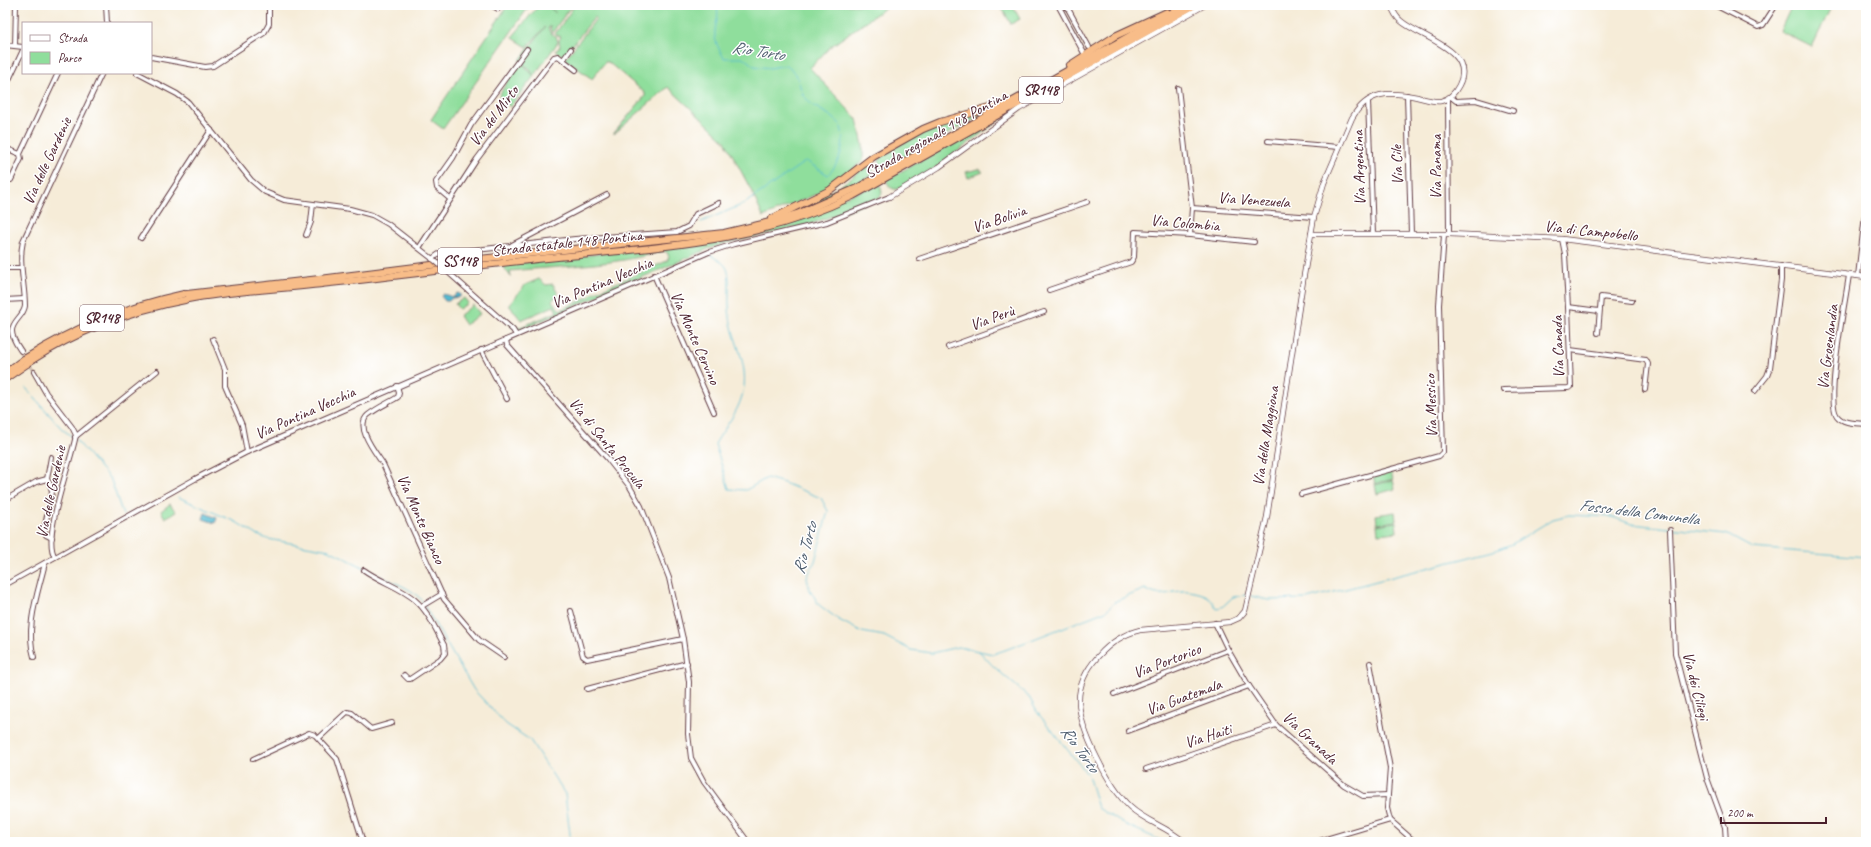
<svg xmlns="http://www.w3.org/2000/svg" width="1871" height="847" viewBox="0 0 1871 847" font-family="Caveat,sans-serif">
	<rect width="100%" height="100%" fill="#fff"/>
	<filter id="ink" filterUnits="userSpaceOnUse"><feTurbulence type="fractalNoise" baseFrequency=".025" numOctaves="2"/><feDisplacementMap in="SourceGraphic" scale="8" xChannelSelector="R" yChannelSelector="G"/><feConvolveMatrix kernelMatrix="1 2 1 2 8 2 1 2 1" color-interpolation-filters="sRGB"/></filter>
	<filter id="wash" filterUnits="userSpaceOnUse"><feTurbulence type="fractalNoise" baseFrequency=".012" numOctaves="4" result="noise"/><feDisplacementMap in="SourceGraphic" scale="16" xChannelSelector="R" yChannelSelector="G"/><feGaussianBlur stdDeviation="0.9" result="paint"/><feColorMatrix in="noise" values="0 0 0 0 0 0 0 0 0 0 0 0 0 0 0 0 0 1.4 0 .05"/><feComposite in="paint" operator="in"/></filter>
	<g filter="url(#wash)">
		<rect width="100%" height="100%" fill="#f6ecd8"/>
		<g fill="#8fde9c" stroke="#6c7e64">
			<polygon points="508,5 530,5 443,129 431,120 432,118"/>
			<polygon points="539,5 547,5 556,13 547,5 572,5 552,33 550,28 552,26 548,28 551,34 556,36 558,42 534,76 529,68 523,64 534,76 510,107 499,97 500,94 517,64 523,64 519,61 545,27 527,47 513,38 513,36"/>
			<polygon points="575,5 889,5 830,47 810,68 857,119 863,145 863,161 826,190 763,217 751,190 725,141 668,87 614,134 614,133 645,96 645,93 608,62 605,62 592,79 565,59 596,19 595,17 565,54 563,56 556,51 560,46 559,40 561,37 555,34"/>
			<polygon points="1006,5 1012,5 1020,19 1011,24 1002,8"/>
			<polygon points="1792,5 1832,5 1812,47 1780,31"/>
			<path d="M1016,107L940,165L898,189C891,190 889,186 886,180Z"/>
			<polygon points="982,114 982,115 882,170 879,161 882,155 923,131 941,124"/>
			<polygon points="866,166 871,167 875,174 830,198 794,211 793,209 838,188"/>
			<polygon points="979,169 983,172 968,178 966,172"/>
			<path d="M880,184L882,193L878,199L811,224L723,244L708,249L520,330L515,329L507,322L509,320L518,328L557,312L554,306L521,320L509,305L525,285L539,279L546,285L553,284L558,294L552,301L560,310L589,297L593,293L667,261L669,257L667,252L663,251C613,266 561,266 510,271L511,277L502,265L730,239Z"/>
			<polygon points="464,298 468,303 459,309 455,304"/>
			<polygon points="473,305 480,314 465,325 459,316"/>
			<polygon points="1390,470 1393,479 1375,484 1373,475"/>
			<polygon points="1393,480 1395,489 1377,494 1375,485"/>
			<polygon points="170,504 176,512 165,518 161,511"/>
			<polygon points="1395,512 1396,521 1377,524 1376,515"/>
			<polygon points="1396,522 1397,532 1378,534 1377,525"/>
		</g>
		<g fill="#54bbd2" stroke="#4f6d7e">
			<polygon points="457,293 460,294 460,297 452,298 449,301 445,301 441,296 443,294 453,297"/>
			<polygon points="205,513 217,518 215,523 203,519"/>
		</g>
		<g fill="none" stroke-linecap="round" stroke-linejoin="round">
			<g stroke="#54bbd2" stroke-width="1">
				<path d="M716,5C720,14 716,21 715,31C714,41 719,49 724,58H744L754,66L770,68L786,65L796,74L803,95L812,105L831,116L840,124"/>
				<path d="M701,222L744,204L806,161L828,175C840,163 846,143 841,127"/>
				<path d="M709,254C714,258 723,262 726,267C731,273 728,297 729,306C729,338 752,363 742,396C737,414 724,428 715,444L729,489L746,490L767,478L784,483L821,498L828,511L815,561L807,577L809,588L819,605L839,620L862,632L884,636L911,650L932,653L958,647L979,651L993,666L1029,697L1037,712L1088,775L1098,808L1122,823L1164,842"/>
				<polyline points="26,388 62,429 74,438"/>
				<polyline points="76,440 111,480 123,515"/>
				<polyline points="178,497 236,522 257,535 268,539 329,550 365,568"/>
				<path d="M369,571C386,581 414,586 424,604"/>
				<polyline points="1251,596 1268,600 1307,599 1493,551 1512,544 1553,519 1569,515 1612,517 1632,524 1726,534 1752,548 1866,557"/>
				<polyline points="425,607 474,690 506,724 530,740 565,794 571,842"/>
				<path d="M979,651L993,654L1005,650L1106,611L1116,601L1145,589C1161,599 1166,592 1182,591C1188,590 1202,593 1207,596C1212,599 1213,605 1217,608L1222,607L1233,597L1246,595"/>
			</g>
		</g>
	</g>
	<g filter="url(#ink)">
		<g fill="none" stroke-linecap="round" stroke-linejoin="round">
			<polyline stroke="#d4c3b5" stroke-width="4" stroke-dasharray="4 2" stroke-linecap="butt" points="21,351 34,372"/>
			<g stroke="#643e45" stroke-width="6">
				<g id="minor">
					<polyline points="106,5 107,23"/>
					<polyline points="491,5 498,9"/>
					<polyline points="1058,5 1085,55"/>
					<polyline points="1066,5 1089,47"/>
					<polyline points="1715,5 1758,27 1763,25 1776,5"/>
					<polyline points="5,45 23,47"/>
					<polyline points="15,46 16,5"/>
					<polyline points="571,49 563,60 576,70"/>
					<polyline points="151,57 205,67 213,66 264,33 269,24 269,5"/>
					<polyline points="137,73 177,94 188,102 251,180 265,192 284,200 350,209 372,215 388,224 434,260"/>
					<polyline points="5,88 23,50"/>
					<polyline points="1178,88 1192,208 1190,235"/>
					<polyline points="1407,95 1411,234"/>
					<polyline points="1451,97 1456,101 1476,100 1513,111"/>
					<polyline points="1448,99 1449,234"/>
					<polyline points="1368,101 1373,234"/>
					<polyline points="1268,141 1339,147"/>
					<polyline points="5,148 20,154 58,73"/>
					<polyline points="11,180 21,159 20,154"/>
					<polyline points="450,199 437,188 436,182 453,158 471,125 527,49"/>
					<polyline points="1192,208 1314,217"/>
					<polyline points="306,235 311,222 313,204"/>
					<polyline points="141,238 211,130"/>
					<polyline points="512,245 607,195"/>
					<polyline points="419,248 477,159 554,57 558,56 563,60"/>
					<polyline points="432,259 439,254 575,239 677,232 689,226 696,214 719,203"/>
					<polyline points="919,259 1087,202"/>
					<polyline points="5,268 21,268"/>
					<polyline points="449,273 513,330 516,335"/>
					<polyline points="654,275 714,412"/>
					<path d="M1849,275C1846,299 1825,400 1837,416C1843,424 1857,423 1866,424"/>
					<polyline points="1858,276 1866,206"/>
					<polyline points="1049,290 1131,262 1134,257 1135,232 1190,235 1254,242"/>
					<polyline points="5,300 24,299"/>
					<polyline points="1568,307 1599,311"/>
					<polyline points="1598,333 1601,297 1632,301"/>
					<polyline points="213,339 225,369 225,386 242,425 247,452"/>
					<polyline points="506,340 507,345 607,458 630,487 641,506 669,578 683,639 689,682 688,734 691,758 704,782 748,842"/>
					<polyline points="948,347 1044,312"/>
					<polyline points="481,350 507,399"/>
					<polyline points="1570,350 1646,360 1648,364 1645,390"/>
					<path d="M21,351C17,345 12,339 12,331C12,321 24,316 25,306C25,284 18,263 23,241L102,73"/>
					<path d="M34,372L46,393L72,427L76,435C72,459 41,539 55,557"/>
					<path d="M397,386L399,393L398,397C388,403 377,408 368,415C354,427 376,453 383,464L444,599L479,640L504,657"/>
					<polyline points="1503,390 1568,388 1571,387 1568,307 1565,254 1562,239"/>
					<polyline points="1755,391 1767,376 1770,368 1781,280 1781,266"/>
					<polyline points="75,437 157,371"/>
					<polyline points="47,479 51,457"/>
					<polyline points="1301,494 1439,456 1443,452 1439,305 1444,235"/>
					<polyline points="5,500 36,482 47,479 51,487 52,492 44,530 46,535 52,538"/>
					<polyline points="1670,530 1675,653 1707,778 1725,827 1726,842"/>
					<path d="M364,570C379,581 402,588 415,600C428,611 436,630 444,645L445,653L440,659L410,679H408L404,675"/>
					<polyline points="5,585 195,479 247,452 709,252 734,244 827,222 889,197"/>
					<polyline points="422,606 442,594"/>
					<polyline points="571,611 583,656 587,659 683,639"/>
					<polyline points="1215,623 1228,650 1249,686 1276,725 1344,785 1363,796 1388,795"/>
					<path d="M34,657C25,627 38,593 45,563"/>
					<polyline points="1370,663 1390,768 1387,808 1390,820"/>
					<polyline points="587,689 687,663"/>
					<polyline points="1114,694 1228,650"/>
					<polyline points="1128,731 1249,686"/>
					<polyline points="319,738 347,712 352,713 371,729 392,723"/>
					<polyline points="253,759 309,733 315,735 337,759 363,842"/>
					<polyline points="1146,769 1276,725"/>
					<polyline points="1316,842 1390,820 1415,842"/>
				</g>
			</g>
			<g stroke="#643e45" stroke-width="6">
				<g id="tertiary">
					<polyline points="889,197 939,167 1019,109 1205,5"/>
					<polyline points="1311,234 1449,234 1562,239 1866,277"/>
					<path d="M1184,842C1168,827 1146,822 1130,807C1109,787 1080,731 1079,702C1078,670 1110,637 1140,630L1230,622L1239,618L1245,611L1267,517L1303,281L1314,217L1324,183L1352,118C1368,91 1389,91 1417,97C1424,99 1433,102 1441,101C1450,99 1455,93 1459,85C1477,50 1419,37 1401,21C1396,17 1393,11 1391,5"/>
				</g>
			</g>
			<g stroke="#643e45" stroke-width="8">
				<g id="trunk">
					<polyline points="1070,65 1115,36 1167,12"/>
					<polyline points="771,219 830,190 873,157 923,129 940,122 997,106"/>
					<polyline points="187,294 328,278 479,259 724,233 770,222 797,214 857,188 1185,5"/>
					<path d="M188,299C235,290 283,289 330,283C410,275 489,263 569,256C671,246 760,241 853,196L1195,5"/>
					<path d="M26,358C75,327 128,306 184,294"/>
					<path d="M29,362C75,332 131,310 185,300"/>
					<polyline points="5,373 24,359"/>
					<polyline points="5,379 27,364"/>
				</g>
			</g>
			<use href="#minor" stroke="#fff" stroke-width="4"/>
			<use href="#tertiary" stroke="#fff" stroke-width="4.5"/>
			<use href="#trunk" stroke="#f8bd89" stroke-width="6"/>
			<g stroke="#643e45" stroke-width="6" stroke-linecap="butt">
				<polyline id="minor-bridge" points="434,260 449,273"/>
			</g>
			<g stroke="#643e45" stroke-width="8" stroke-linecap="butt">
				<g id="trunk-bridge">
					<polyline points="24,359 26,358"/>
					<polyline points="27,364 29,362"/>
				</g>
			</g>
			<use href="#minor-bridge" stroke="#fff" stroke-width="4"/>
			<use href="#trunk-bridge" stroke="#f8bd89" stroke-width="6"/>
		</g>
	</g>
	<g text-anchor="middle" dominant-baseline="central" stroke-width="3" stroke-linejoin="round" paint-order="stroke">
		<g fill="#fff" stroke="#80626b" stroke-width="1">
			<rect x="1019" y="77" width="44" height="26" rx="3"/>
			<rect x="438" y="248" width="44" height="26" rx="3"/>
			<rect x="80" y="305" width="44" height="26" rx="3"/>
		</g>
		<g font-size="15" font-weight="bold" fill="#4a1f2b">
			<text x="1041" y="90">SR148</text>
			<text x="460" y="261">SS148</text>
			<text x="102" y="318">SR148</text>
		</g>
		<g font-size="16" fill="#4a1f2b" stroke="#fff">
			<text transform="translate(494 116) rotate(-53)">Via del Mirto</text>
			<text transform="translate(936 134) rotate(-30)">Strada regionale 148 Pontina</text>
			<text transform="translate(47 161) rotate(-65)">Via delle Gardenie</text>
			<text transform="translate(1397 165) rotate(-92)">Via Cile</text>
			<text transform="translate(1436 167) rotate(-90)">Via Panama</text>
			<text transform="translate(1359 168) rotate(-92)">Via Argentina</text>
			<text transform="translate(1254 200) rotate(4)">Via Venezuela</text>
			<text transform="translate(999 219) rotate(-19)">Via Bolivia</text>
			<text transform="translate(1185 223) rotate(5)">Via Colombia</text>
			<text transform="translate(1591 231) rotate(6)">Via di Campobello</text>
			<text transform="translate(567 243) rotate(-6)">Strada statale 148 Pontina</text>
			<text transform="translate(602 283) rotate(-23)">Via Pontina Vecchia</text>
			<text transform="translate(992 318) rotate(-20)">Via Perù</text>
			<text transform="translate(695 338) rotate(66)">Via Monte Cervino</text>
			<text transform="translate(1558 347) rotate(-92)">Via Canada</text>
			<text transform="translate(1828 347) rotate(-83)">Via Groenlandia</text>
			<text transform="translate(1431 406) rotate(-92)">Via Messico</text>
			<text transform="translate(305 413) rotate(-24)">Via Pontina Vecchia</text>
			<text transform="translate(1266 436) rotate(-81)">Via della Maggiona</text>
			<text transform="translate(607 443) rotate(51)">Via di Santa Procula</text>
			<text transform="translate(51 492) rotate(-78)">Via delle Gardenie</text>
			<text transform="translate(421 519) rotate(66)">Via Monte Bianco</text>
			<text transform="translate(1167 661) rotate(-21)">Via Portorico</text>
			<text transform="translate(1696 686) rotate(76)">Via dei Ciliegi</text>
			<text transform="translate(1184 697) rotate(-20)">Via Guatemala</text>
			<text transform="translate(1208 736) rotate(-18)">Via Haiti</text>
			<text transform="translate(1310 738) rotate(43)">Via Granada</text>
		</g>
		<g font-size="17" font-style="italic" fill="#4e5d6e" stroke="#fff">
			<text transform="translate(758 51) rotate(9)">Rio Torto</text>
			<text transform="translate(1639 512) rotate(7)">Fosso della Comunella</text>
			<text transform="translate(805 548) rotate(-75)">Rio Torto</text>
			<text transform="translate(1080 749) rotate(54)">Rio Torto</text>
		</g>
	</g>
	<rect width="1871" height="847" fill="none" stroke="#fff" stroke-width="20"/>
	<rect x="22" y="22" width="130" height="52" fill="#ffffff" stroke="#b7a5aa"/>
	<rect x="30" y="35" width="20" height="6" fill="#ffffff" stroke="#b7a5aa"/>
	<text x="58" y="42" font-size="12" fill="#4a1f2b">Strada</text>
	<rect x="30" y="52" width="20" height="12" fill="#8fde9c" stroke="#b7a5aa"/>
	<text x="58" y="62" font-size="12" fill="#4a1f2b">Parco</text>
	<path d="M1721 817v6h105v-6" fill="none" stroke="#4a1f2b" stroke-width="2"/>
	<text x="1727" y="817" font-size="12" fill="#4a1f2b" stroke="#ffffff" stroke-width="3" paint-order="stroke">200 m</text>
</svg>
